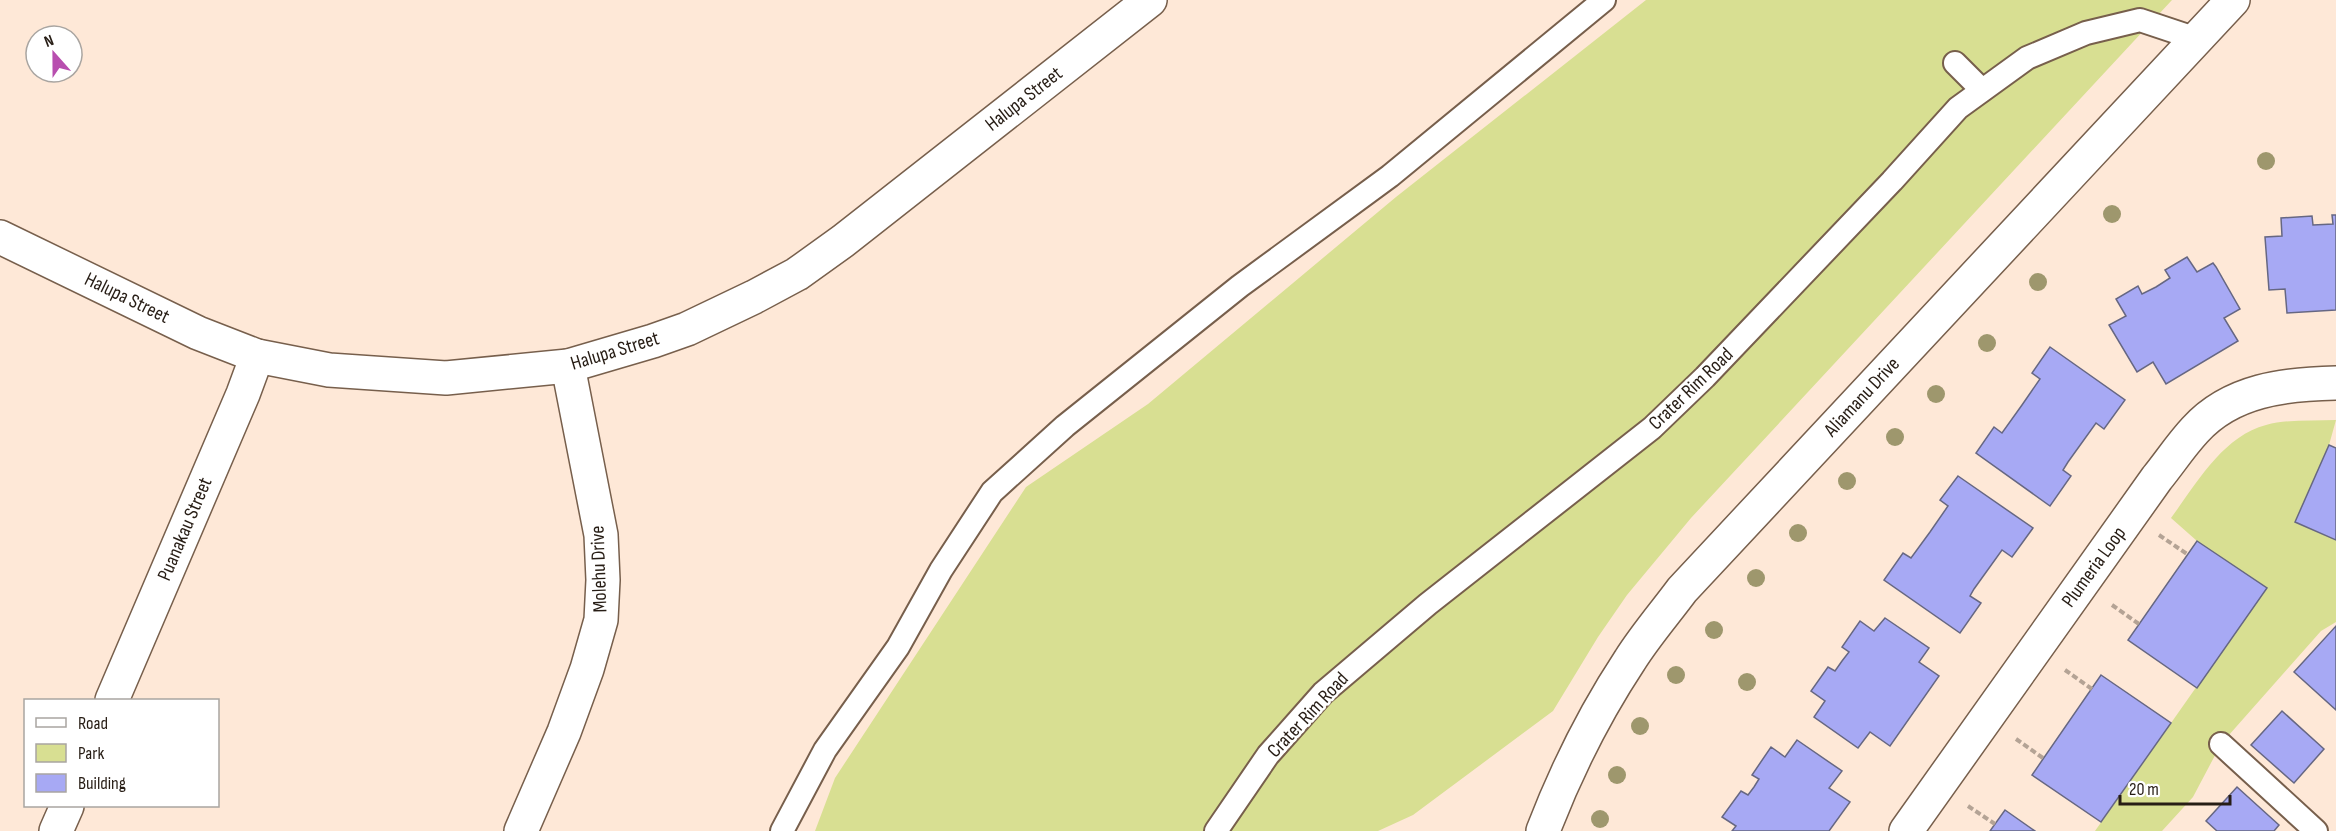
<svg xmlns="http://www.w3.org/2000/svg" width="2336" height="831" viewBox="0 0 2336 831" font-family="'Sofia Sans Condensed',sans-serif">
	<rect width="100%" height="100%" fill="#fee8d7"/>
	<g fill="#d8df92">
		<polygon points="1646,0 2172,0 1691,518 1627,595 1598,637 1553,711 1413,815 1378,831 815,831 835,778 1026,487 1148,404 1396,197"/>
		<path d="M2336,420L2329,445L2295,522L2336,540V622L2321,631L2221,744L2193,797L2162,831H2095L2266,588L2197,541L2171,518C2196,484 2223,436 2266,425C2289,419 2313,421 2336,420Z"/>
	</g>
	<g fill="#a7a9f4" stroke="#666782" stroke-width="1.5">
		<polygon points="2332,215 2336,215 2336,310 2287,313 2285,289 2269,290 2265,237 2282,236 2281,218 2312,216 2313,225 2333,224"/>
		<polygon points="2187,257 2197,272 2213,263 2216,267 2240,309 2224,318 2238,341 2166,384 2153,362 2137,372 2109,325 2126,316 2116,299 2138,286 2142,294 2156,287 2170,278 2165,270"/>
		<polygon points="2050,347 2125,400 2104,429 2096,423 2068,462 2063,470 2071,476 2050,506 1976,453 1994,427 2002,433 2022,405 2040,379 2032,373"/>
		<polygon points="2329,445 2336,448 2336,540 2295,522"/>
		<polygon points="1958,476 2033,528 2012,557 2002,550 1974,589 1970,596 1981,603 1960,633 1884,580 1903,553 1911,558 1930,532 1948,506 1940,500"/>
		<polygon points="2197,541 2267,588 2197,688 2128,640"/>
		<polygon points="1885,618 1929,648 1919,662 1939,676 1890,746 1870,732 1858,748 1814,717 1825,701 1811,691 1828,667 1835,671 1842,661 1849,652 1842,647 1860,621 1874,631"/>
		<polygon points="2336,626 2336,710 2294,672"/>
		<polygon points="2101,675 2171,723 2101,822 2032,775"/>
		<polygon points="2282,711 2324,749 2294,783 2251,745"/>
		<polygon points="1797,740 1842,771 1829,788 1850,802 1829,831 1732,831 1736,826 1722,817 1741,791 1748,795 1754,787 1759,779 1752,775 1771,747 1785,757"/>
		<polygon points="2237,787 2279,825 2274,831 2217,831 2206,821"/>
		<polygon points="2005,810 2035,831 1990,831"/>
	</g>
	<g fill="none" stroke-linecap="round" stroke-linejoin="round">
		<g stroke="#775f4c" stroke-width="26">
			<g id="service">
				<polyline points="1955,63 1982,90"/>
				<polyline points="2221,744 2316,831"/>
				<polyline points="782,831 825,750 898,647 941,570 992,492 1065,426 1240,286 1390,176 1604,0"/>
				<polyline points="1216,831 1268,755 1323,693 1428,604 1652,428 1705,377 1892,181 1958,108 2027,58 2086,33 2140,20 2197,39"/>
			</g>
		</g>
		<g stroke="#775f4c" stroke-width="36">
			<g id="minor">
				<polyline points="0,237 198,333 257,356 329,370 446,378 568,366 653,341 687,329 754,297 797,274 843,241 1150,0"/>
				<polyline points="112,700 243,394 257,356"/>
				<polyline points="56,831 67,806"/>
				<polyline points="521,831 564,732 587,669 601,620 603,580 601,535 568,366"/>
				<path d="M1906,831L2157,478C2170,462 2181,445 2195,430C2231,390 2285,384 2336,383"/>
			</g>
		</g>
		<g stroke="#775f4c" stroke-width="36">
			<path id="tertiary" d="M1543,831C1566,771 1595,713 1630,660C1645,636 1665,613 1682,590L2233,0"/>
		</g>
		<g stroke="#b4a395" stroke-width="4" stroke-dasharray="6 3" stroke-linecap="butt">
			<polyline points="2159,535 2187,554"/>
			<polyline points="2112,605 2139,624"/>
			<polyline points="2065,670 2092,689"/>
			<polyline points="2016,739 2043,758"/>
			<polyline points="1968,806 1995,824"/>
		</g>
		<use href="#service" stroke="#fff" stroke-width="22"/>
		<use href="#minor" stroke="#fff" stroke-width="33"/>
		<use href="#tertiary" stroke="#fff" stroke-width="33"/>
	</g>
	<g fill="#9e976d">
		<circle cx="2266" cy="161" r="9"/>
		<circle cx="2112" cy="214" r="9"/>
		<circle cx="2038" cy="282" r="9"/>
		<circle cx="1987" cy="343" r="9"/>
		<circle cx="1936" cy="394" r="9"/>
		<circle cx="1895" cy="437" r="9"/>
		<circle cx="1847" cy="481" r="9"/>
		<circle cx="1798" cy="533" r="9"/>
		<circle cx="1756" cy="578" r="9"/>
		<circle cx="1714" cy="630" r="9"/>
		<circle cx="1676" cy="675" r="9"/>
		<circle cx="1747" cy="682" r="9"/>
		<circle cx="1640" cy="726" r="9"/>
		<circle cx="1617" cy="775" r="9"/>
		<circle cx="1600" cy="819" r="9"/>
	</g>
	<g text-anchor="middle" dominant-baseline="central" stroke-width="5" stroke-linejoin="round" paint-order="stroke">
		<g font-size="20" fill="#271d15" stroke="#fff">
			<text transform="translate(1024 99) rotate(-38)">Halupa Street</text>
			<text transform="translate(127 298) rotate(26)">Halupa Street</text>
			<text transform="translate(615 351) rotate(-17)">Halupa Street</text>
			<text transform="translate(1691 389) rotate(-44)">Crater Rim Road</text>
			<text transform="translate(1862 397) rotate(-47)">Aliamanu Drive</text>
			<text transform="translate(185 529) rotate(-67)">Puanakau Street</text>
			<text transform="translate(2094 567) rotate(-54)">Plumeria Loop</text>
			<text transform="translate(599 569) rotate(-92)">Molehu Drive</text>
			<text transform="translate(1308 715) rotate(-47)">Crater Rim Road</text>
		</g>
	</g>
	<rect x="24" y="699" width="195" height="108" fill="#ffffff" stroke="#a9a5a1" stroke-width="1.5"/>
	<rect x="36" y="718" width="30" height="9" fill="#ffffff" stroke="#a9a5a1" stroke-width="1.5"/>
	<text x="78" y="729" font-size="18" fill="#271d15">Road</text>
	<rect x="36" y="744" width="30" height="18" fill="#d8df92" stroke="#a9a5a1" stroke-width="1.5"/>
	<text x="78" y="759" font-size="18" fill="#271d15">Park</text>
	<rect x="36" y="774" width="30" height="18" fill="#a7a9f4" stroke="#a9a5a1" stroke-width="1.5"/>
	<text x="78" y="789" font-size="18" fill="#271d15">Building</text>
	<g transform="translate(54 54) rotate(339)"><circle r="28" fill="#ffffff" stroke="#a9a5a1" stroke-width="1.5"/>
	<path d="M0-4.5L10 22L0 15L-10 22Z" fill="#b84eaf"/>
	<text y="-9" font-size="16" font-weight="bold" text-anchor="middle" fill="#271d15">N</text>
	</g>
	<path d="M2120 795v9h110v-9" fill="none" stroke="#271d15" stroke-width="3"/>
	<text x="2129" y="795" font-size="18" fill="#271d15" stroke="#ffffff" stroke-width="4.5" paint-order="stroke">20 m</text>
</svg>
